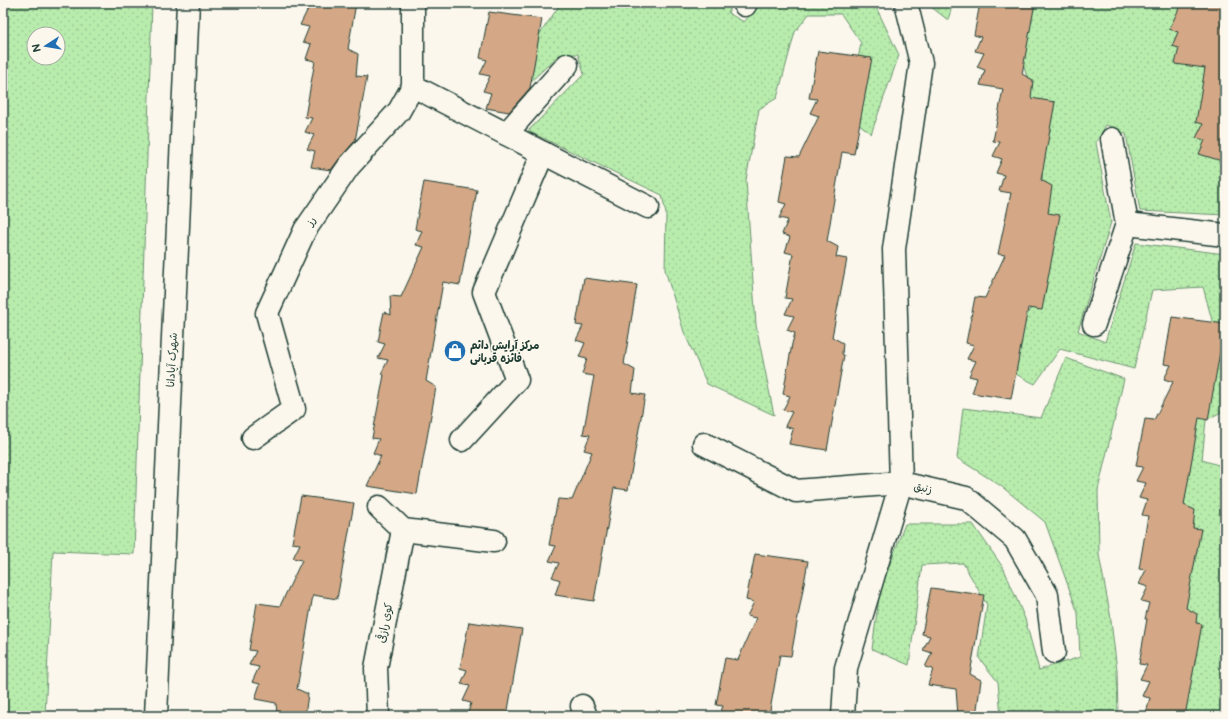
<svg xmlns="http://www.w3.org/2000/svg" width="1228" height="719" viewBox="0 0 1228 719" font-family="'Balsamiq Sans','Playpen Sans Arabic',sans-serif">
	<defs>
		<pattern id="grass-dots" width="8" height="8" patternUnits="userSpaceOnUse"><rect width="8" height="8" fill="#b8ecad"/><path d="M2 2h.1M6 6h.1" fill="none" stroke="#9ecb95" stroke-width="1.8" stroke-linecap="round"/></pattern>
	</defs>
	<rect width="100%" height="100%" fill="#fbf7ec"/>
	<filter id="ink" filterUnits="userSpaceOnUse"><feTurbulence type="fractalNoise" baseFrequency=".025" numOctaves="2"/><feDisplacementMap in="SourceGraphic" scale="8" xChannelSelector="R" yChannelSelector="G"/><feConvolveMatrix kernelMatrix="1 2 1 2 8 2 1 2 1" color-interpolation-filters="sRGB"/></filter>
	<g filter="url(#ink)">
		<g fill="url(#grass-dots)" stroke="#6c9470" fill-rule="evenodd">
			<path d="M3,3H152L134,554L53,551L45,716H3ZM34,34H58V58H34Z"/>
			<polygon points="559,3 733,3 728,13 744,22 761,3 873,3 875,5 899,55 871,134 848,114 861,43 841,14 809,14 795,32 777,98 759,109 746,180 756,325 774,415 707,384 684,332 665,270 666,214 662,195 528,131 584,74 578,54 559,55 513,98 524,57 559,6"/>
			<polygon points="926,3 953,3 948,20"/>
			<polygon points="1019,3 1225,3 1225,215 1140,211 1126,134 1106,125 1096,143 1111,222 1078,331 1105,342 1136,243 1225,254 1225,410 1206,420 1202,460 1225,467 1225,504 1222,544 1225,595 1225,716 1181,716 1190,647 1171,470 1213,324 1203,287 1152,290 1134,369 1060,349 1035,384 998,365 1046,281 1041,223 1043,152 1031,130 1029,83 1017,45"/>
			<polygon points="1066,358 1124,379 1098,490 1099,555 1110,613 1117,670 1118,716 1001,716 998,682 979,658 987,605 963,563 922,565 909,665 872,649 880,590 905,524 973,524 1004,569 1025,619 1039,670 1080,657 1078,613 1045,522 1001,486 957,458 963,408 1041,418"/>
		</g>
		<g fill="#d4a886" stroke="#1f3d34">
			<polygon points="311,3 356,3 348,49 358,54 356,76 367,77 355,141 340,158 331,170 311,167 315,151 307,149 314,135 305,132 312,118 305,117 315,61 306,59 311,44 303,42 309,27 300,25"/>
			<polygon points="980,3 1035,3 1022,74 1033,80 1031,98 1055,102 1041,180 1052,186 1048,213 1060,215 1042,310 1028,308 1011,399 972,393 977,378 969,376 976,361 967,359 974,345 966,343 975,297 985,298 1005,255 998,254 1011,193 999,191 1004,175 996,173 1002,159 993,156 1000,142 993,141 1003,89 980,85 985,70 977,67 984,53 975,51 981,37 974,35"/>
			<polygon points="1182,3 1225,3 1221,27 1225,28 1225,162 1199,154 1205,140 1196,138 1203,124 1196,122 1205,68 1175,64 1179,48 1172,46 1178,32 1169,29"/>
			<polygon points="489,12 542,19 530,88 509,112 486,108 491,93 483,91 490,76 480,74 487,60 480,58"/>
			<polygon points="818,51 872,58 854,154 842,152 827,241 838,247 836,257 847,259 832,337 843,343 842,354 844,355 827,450 789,444 793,429 785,426 792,412 783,410 790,396 783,394 792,344 795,333 787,330 794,316 785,314 792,299 785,298 793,254 785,252 790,237 782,234 788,220 779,218 786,204 779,202 787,156 799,157 819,116 810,113 817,99 809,98"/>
			<polygon points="424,182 477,190 460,285 443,282 426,381 436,387 417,494 367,486 381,456 373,453 379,439 372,438 384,375 381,374 388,360 378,358 385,344 378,342 381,326 384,312 391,315 390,296 401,297 424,247 416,245 422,231 415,229"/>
			<polygon points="584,278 637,285 624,364 635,370 632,393 645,395 628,490 614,488 594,601 555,595 560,580 552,577 559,563 549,561 556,546 549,545 558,499 572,500 592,452 584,450 590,435 583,434 594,376 582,374 587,359 579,357 585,343 576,340 583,326 576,325"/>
			<polygon points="1172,317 1225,324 1208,420 1199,418 1184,505 1195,510 1193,528 1201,529 1186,608 1197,614 1196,623 1202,624 1185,716 1162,716 1146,713 1150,698 1142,696 1149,681 1140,679 1147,665 1139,664 1147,619 1145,619 1149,603 1141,601 1148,587 1139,584 1146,570 1139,569 1148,516 1142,515 1147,500 1139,498 1146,483 1136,481 1143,467 1136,466 1145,419 1154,420 1173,382 1164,379 1171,365 1164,364"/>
			<polygon points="301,496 354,503 337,599 313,595 297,689 308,694 305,716 277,716 276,703 255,699 260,684 252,682 259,667 249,665 256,651 249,650 257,603 280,606 302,560 293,558 300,544 292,543"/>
			<polygon points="755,554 808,561 791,656 780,655 769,716 719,716 723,706 716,705 725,658 738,660 756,618 747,616 754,602 746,600"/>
			<polygon points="931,588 984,595 970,674 981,680 976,716 958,716 956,689 928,685 933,669 925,667 932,653 923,650 930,636 922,634"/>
			<polygon points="469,622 522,629 507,716 467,716 471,703 463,701 470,686 461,684 467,670 460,668"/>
		</g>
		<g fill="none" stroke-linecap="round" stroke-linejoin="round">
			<g stroke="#1f3d34" stroke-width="25">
				<g id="minor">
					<polyline points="745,5 746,3"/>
					<polyline points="413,86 648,207"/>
					<polyline points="506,134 567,65"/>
					<polyline points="1127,224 1225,235"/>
					<polyline points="1094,324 1127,224 1112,139"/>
					<polyline points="253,438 294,409 267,313 305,230 349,166 399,111 413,86 413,3"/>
					<polyline points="462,440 517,380 484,292 543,153"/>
					<polyline points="704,444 796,491 901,483 966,498 1015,539 1047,595 1054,652"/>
					<polyline points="379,507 403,530 494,541"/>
					<polyline points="582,706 586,716"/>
					<polyline points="156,716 188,3"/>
					<polyline points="378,716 376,668 403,530"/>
					<polyline points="843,716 846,668 901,483 894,249 921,63 906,3"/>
				</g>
			</g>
			<use href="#minor" stroke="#fbf7ec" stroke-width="22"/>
		</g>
	</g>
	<defs>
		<g id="shop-disc" transform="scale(1.15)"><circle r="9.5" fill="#1f6fb2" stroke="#fbf7ec"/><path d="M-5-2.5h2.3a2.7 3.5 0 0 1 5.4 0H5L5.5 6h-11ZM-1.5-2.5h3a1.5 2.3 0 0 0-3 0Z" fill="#fff"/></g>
	</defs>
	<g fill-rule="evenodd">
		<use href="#shop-disc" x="455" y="351"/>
	</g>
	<g text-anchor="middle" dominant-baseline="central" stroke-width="3.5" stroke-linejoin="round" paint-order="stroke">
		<g font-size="11" fill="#1f3d34" stroke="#fbf7ec">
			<text transform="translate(311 221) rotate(-55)">رز</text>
			<text transform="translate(172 360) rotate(-87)">شهرک آپادانا</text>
			<text transform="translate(923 488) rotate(12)">زنبق</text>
			<text transform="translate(385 623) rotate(-79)">کوی رازقی</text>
		</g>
		<g font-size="11" font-weight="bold" fill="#1f3d34" stroke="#fbf7ec" text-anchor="start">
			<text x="470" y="345">مرکز آرایش دائم<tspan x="470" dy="13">فائزه قربانی</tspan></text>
		</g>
	</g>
	<rect width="1228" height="719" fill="none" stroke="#fbf7ec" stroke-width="16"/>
	<rect x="8" y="8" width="1212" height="703" fill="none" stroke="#1f3d34" stroke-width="1.5" filter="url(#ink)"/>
	<g transform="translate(46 46) rotate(258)"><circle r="19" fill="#fbf7ec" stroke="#a3ada2"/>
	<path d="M0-3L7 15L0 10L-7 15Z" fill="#1f6fb2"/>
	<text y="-6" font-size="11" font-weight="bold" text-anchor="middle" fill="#1f3d34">N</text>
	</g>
</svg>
